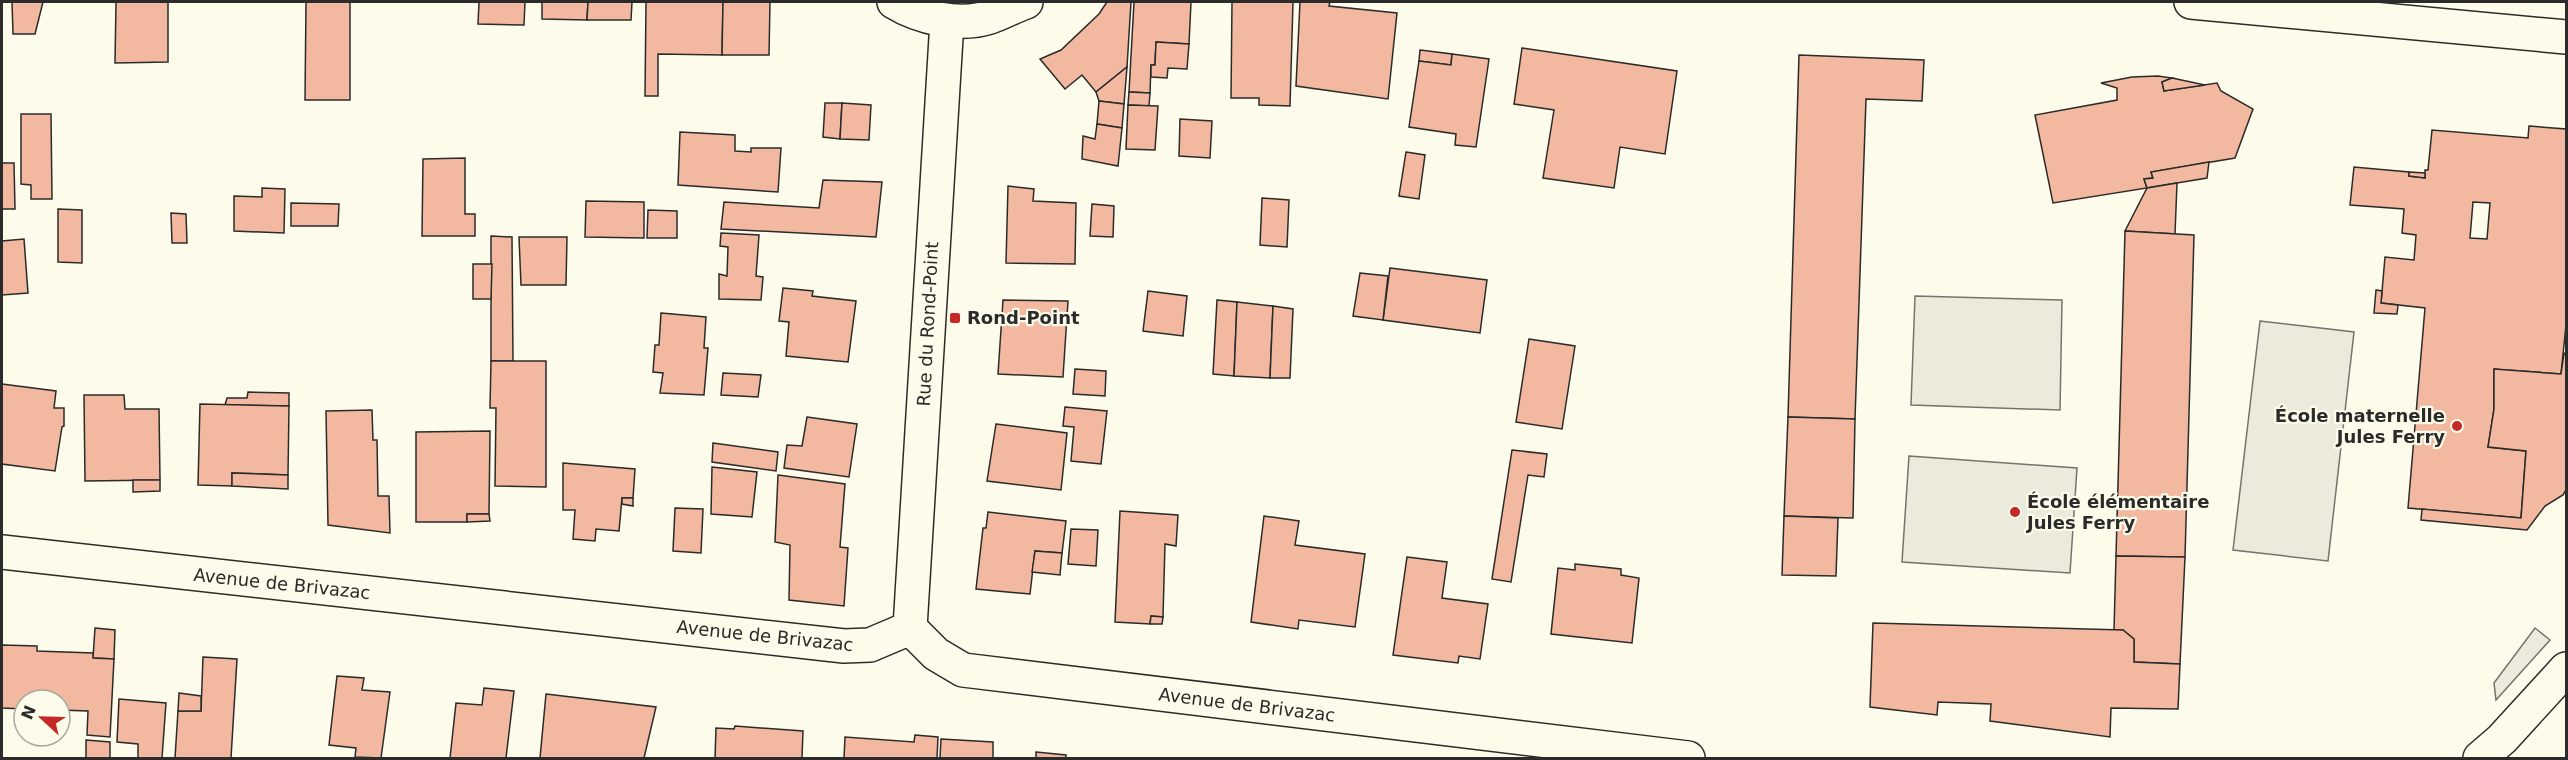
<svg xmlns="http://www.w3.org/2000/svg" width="2568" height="760" font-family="'DejaVu Sans',sans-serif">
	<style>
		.green { fill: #ecebdb; stroke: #74746e; stroke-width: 1.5 }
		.parking { fill: #eceadb; stroke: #74746e; stroke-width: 1.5 }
		.building { fill: #f2b8a0; stroke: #2b2b2b; stroke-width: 1.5; fill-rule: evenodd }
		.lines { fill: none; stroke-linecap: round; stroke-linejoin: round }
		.minor-casing { stroke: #2b2b2b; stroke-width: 36 }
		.tertiary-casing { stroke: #2b2b2b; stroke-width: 36 }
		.minor { stroke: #fdfbea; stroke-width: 33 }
		.tertiary { stroke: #fdfbea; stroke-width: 33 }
		.poi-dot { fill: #c62828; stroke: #fdfbea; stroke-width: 2 }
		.labels { text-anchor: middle; stroke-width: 4.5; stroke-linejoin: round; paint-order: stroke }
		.poi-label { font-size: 18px; font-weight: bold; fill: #2b2b2b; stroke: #fdfbea; text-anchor: start }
		.street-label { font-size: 18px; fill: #2b2b2b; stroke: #fdfbea }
	</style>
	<rect width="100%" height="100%" fill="#fdfbea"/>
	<g class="green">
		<polygon points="1915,296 2062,300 2060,410 1911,405"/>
		<polygon points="2260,321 2354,332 2328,561 2233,550"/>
		<polygon points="1909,456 2077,468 2070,573 1902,562"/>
	</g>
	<polygon class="parking" points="2535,628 2550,640 2496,700 2494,683"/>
	<g class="building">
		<polygon points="12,2 43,2 35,34 13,34"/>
		<polygon points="116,2 168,2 168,62 115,63"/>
		<polygon points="306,2 350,2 350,100 305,100"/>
		<polygon points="479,2 525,2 524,25 478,24"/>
		<polygon points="542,2 588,2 587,20 542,19"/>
		<polygon points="588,2 632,2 631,20 587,20"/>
		<polygon points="646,2 723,2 722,55 658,54 658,96 645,96"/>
		<polygon points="723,2 770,2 769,55 722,55"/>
		<polygon points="1107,2 1131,2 1127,67 1096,92 1082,75 1065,89 1040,59 1061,50 1099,14"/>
		<polygon points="1134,2 1191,2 1189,44 1156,42 1155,65 1151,65 1150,93 1129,92"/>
		<polygon points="1232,2 1293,2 1290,106 1259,105 1259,98 1231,98"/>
		<polygon points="1300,2 1330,2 1329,6 1397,13 1388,99 1296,86"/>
		<polygon points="1156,42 1189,44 1187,69 1168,68 1167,78 1151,77 1151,65 1155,65"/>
		<polygon points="1522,48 1677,71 1665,154 1620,147 1614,188 1543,178 1554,110 1514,104"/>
		<polygon points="1420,50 1452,54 1451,65 1419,61"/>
		<polygon points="1452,54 1489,59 1476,147 1455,145 1456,134 1409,127 1419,61 1451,65"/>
		<polygon points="1799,55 1924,60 1922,101 1866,99 1855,419 1788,417"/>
		<polygon points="1127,67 1124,104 1099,101 1096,92"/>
		<polygon points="2158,76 2172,78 2162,82 2164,91 2217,83 2221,91 2253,109 2235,158 2151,172 2153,178 2144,179 2147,188 2053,203 2035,115 2117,100 2117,88 2101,83 2132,77"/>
		<polygon points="2172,78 2205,85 2164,91 2162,82"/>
		<polygon points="1129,92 1150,93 1149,106 1128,105"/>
		<polygon points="1099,101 1124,104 1122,128 1097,124"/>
		<polygon points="825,103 842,103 840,139 823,137"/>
		<polygon points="842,103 871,105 869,140 840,139"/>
		<polygon points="1128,105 1158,106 1155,150 1126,149"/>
		<polygon points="21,114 51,114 52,199 31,199 31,185 21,184"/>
		<polygon points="1180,119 1212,121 1210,158 1179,156"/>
		<polygon points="1097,124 1122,128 1118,166 1082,159 1083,136 1095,139"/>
		<path d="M2529,126L2566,129V325L2561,374L2494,369V409L2488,447L2526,451L2521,518L2408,508L2425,308L2381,303L2385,257L2414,260L2416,235L2402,233L2404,209L2350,205L2354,167L2409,172V176L2425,178V170H2428L2432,130L2528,138ZM2473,202L2490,203L2487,239L2470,238Z"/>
		<polygon points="680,132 735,135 735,151 751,152 751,148 781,148 778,192 678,185"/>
		<polygon points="1406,152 1425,155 1419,199 1399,196"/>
		<polygon points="465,158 465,214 475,214 475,236 422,236 423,159"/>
		<polygon points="2209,162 2207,178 2147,188 2144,179 2153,178 2151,172"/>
		<polygon points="2,163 14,163 15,209 2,209"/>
		<polygon points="2409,172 2425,173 2425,178 2409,176"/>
		<polygon points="823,180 882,182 876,237 721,229 724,202 819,208"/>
		<polygon points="2177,183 2175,234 2125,231 2147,188"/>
		<polygon points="1008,186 1034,189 1033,201 1076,203 1075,264 1006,263"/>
		<polygon points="262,188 285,189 284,233 234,231 234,196 262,197"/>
		<polygon points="1262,198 1289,200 1287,247 1260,245"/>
		<polygon points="586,201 644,202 644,238 585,237"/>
		<polygon points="291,203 339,204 338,226 291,226"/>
		<polygon points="1092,204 1114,206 1113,237 1090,236"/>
		<polygon points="58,209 82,210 82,263 58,262"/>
		<polygon points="648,210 677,211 677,238 647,238"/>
		<polygon points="171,213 186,214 187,243 172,243"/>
		<polygon points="2125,231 2194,235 2185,557 2116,556"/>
		<polygon points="721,233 759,235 756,276 763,277 761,300 719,299 719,274 727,276 728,247 720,246"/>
		<polygon points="491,236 512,237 513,361 491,361"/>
		<polygon points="519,237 567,237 566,285 521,285"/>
		<polygon points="24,239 28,293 2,295 2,241"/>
		<polygon points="473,264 492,264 491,299 473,299"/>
		<polygon points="1390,268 1487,280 1480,333 1383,320"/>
		<polygon points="1360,273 1388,276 1383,320 1353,316"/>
		<polygon points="783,288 813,291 812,296 856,301 848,362 786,356 789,322 779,321"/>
		<polygon points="2376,290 2382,291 2381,303 2398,305 2397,314 2374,313"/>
		<polygon points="1148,291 1187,296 1183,336 1143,331"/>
		<polygon points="1003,300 1068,301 1063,377 998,374"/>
		<polygon points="1217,300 1237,302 1234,376 1213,374"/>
		<polygon points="1237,302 1273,306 1270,378 1234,376"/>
		<polygon points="1273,306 1293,309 1290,378 1270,378"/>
		<polygon points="661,313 706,317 704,348 708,348 704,395 660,393 663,373 653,372 655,345 659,345"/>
		<polygon points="1529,339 1575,346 1562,429 1516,422"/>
		<polygon points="2564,353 2566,355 2566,490 2563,495 2545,506 2527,530 2421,520 2422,509 2521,518 2526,451 2488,447 2494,409 2494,369 2561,374"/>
		<polygon points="491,361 546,361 546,487 495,486 496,408 490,408"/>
		<polygon points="1075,369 1106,371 1105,396 1073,394"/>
		<polygon points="723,373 761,375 758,397 721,395"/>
		<polygon points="2,384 56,391 54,408 64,408 64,426 62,427 55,471 2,464"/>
		<polygon points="248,392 289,393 289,406 225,405 227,398 247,398"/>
		<polygon points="84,395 124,395 125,409 159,409 160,480 85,481"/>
		<polygon points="200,404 289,406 288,475 232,473 232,486 198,485"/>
		<polygon points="1065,407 1107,411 1101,464 1071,461 1074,427 1063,426"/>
		<polygon points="372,410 373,440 377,440 378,496 389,496 390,533 328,525 326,411"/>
		<polygon points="807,417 857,424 849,477 784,468 787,445 802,446"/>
		<polygon points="1788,417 1855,419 1853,518 1784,516"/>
		<polygon points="996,424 1067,433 1061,490 987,481"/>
		<polygon points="490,431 489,514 467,514 467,522 416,522 416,432"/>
		<polygon points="713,443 778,452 776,471 712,462"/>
		<polygon points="1512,450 1547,454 1544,477 1528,475 1511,582 1492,579"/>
		<polygon points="563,463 635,469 633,498 622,498 619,531 596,529 595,541 573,539 575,510 563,510"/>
		<polygon points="712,467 757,472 752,517 711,514"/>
		<polygon points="232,473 288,475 288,489 232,486"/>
		<polygon points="778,475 845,484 840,547 848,548 844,606 789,600 790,545 775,542"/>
		<polygon points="133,480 160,480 160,491 133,492"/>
		<polygon points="622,498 633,498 633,506 622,504"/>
		<polygon points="675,508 703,509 701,553 673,551"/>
		<polygon points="1120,511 1178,515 1176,546 1165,544 1163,617 1151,616 1150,624 1115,622"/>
		<polygon points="988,512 1066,521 1062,553 1035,551 1030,594 976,589 983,528 986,528"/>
		<polygon points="467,514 489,514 490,521 467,522"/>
		<polygon points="1264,516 1299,521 1295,545 1365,554 1355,627 1299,620 1298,629 1251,622"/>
		<polygon points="1784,516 1838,518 1836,576 1782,575"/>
		<polygon points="1071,529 1098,530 1096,566 1068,564"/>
		<polygon points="1035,551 1062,553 1060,575 1032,572"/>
		<polygon points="2116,556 2185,557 2180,664 2134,662 2134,639 2123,630 2114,630"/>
		<polygon points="1407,557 1447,562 1442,598 1488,604 1480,659 1459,656 1458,663 1393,655"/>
		<polygon points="1575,564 1621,569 1621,575 1639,578 1632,643 1551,634 1558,568 1575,570"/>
		<polygon points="1151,616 1163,617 1162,624 1150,624"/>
		<polygon points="1873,623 2123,630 2134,639 2134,662 2180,664 2178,709 2111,708 2110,737 1990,721 1991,704 1938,702 1937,715 1870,707"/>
		<polygon points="95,628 115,630 114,659 93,658"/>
		<polygon points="2,645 37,646 37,651 93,653 93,658 114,659 110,737 87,735 88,711 60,710 60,700 24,700 24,709 2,708"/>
		<polygon points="203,657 237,659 231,758 175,758 178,711 201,711"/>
		<polygon points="337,676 364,678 362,690 390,692 381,758 355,757 356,748 329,745"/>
		<polygon points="484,688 514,691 506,758 450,758 456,703 482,705"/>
		<polygon points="179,693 201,696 201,711 178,711"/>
		<polygon points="546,694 656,707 644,758 540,758"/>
		<polygon points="119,699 166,703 162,758 138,758 138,744 117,742"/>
		<polygon points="735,726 803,731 802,758 715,758 716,728 734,729"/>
		<polygon points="915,735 938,737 937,758 844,758 845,737 914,742"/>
		<polygon points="941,739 993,742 993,758 940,758"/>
		<polygon points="86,740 110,742 110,758 86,758"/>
		<polygon points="1036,752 1066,755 1066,758 1036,758"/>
	</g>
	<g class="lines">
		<defs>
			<g id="minor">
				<path d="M894,2C920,18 960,27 990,17C1002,13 1014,6 1026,2"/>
				<polyline points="2191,2 2566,37"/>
				<polyline points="2,552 844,646 870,645 910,628"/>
				<polyline points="910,628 936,654 963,670 1688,758"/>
				<polyline points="910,628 947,21"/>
			</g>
			<polyline id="tertiary" points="2480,758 2502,739 2566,669"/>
		</defs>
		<use href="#minor" class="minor-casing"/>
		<use href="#tertiary" class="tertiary-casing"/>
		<use href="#minor" class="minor"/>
		<use href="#tertiary" class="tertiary"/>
	</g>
	<g class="poi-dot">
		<rect x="949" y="312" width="12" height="12" rx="3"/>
		<circle cx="2457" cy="426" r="6"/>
		<circle cx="2015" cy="512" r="6"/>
	</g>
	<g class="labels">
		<g class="poi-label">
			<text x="967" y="324">Rond-Point</text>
			<text x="2445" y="422" text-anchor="end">École maternelle<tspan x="2445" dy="21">Jules Ferry</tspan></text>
			<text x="2027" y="508">École élémentaire<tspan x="2027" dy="21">Jules Ferry</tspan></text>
		</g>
		<g class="street-label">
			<text transform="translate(928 324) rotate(-87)" y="6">Rue du Rond-Point</text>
			<text transform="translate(282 584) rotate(6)" y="6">Avenue de Brivazac</text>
			<text transform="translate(765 636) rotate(6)" y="6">Avenue de Brivazac</text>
			<text transform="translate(1247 705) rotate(7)" y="6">Avenue de Brivazac</text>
		</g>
	</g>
	<rect width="2568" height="760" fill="none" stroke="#2b2b2b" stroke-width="6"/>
	<g transform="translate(42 718) rotate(292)"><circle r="28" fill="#fdfbea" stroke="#a9a89e" stroke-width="1.5"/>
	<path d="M0-4.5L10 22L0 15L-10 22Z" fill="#c62828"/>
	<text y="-9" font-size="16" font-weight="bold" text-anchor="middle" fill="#2b2b2b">N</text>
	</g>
</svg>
